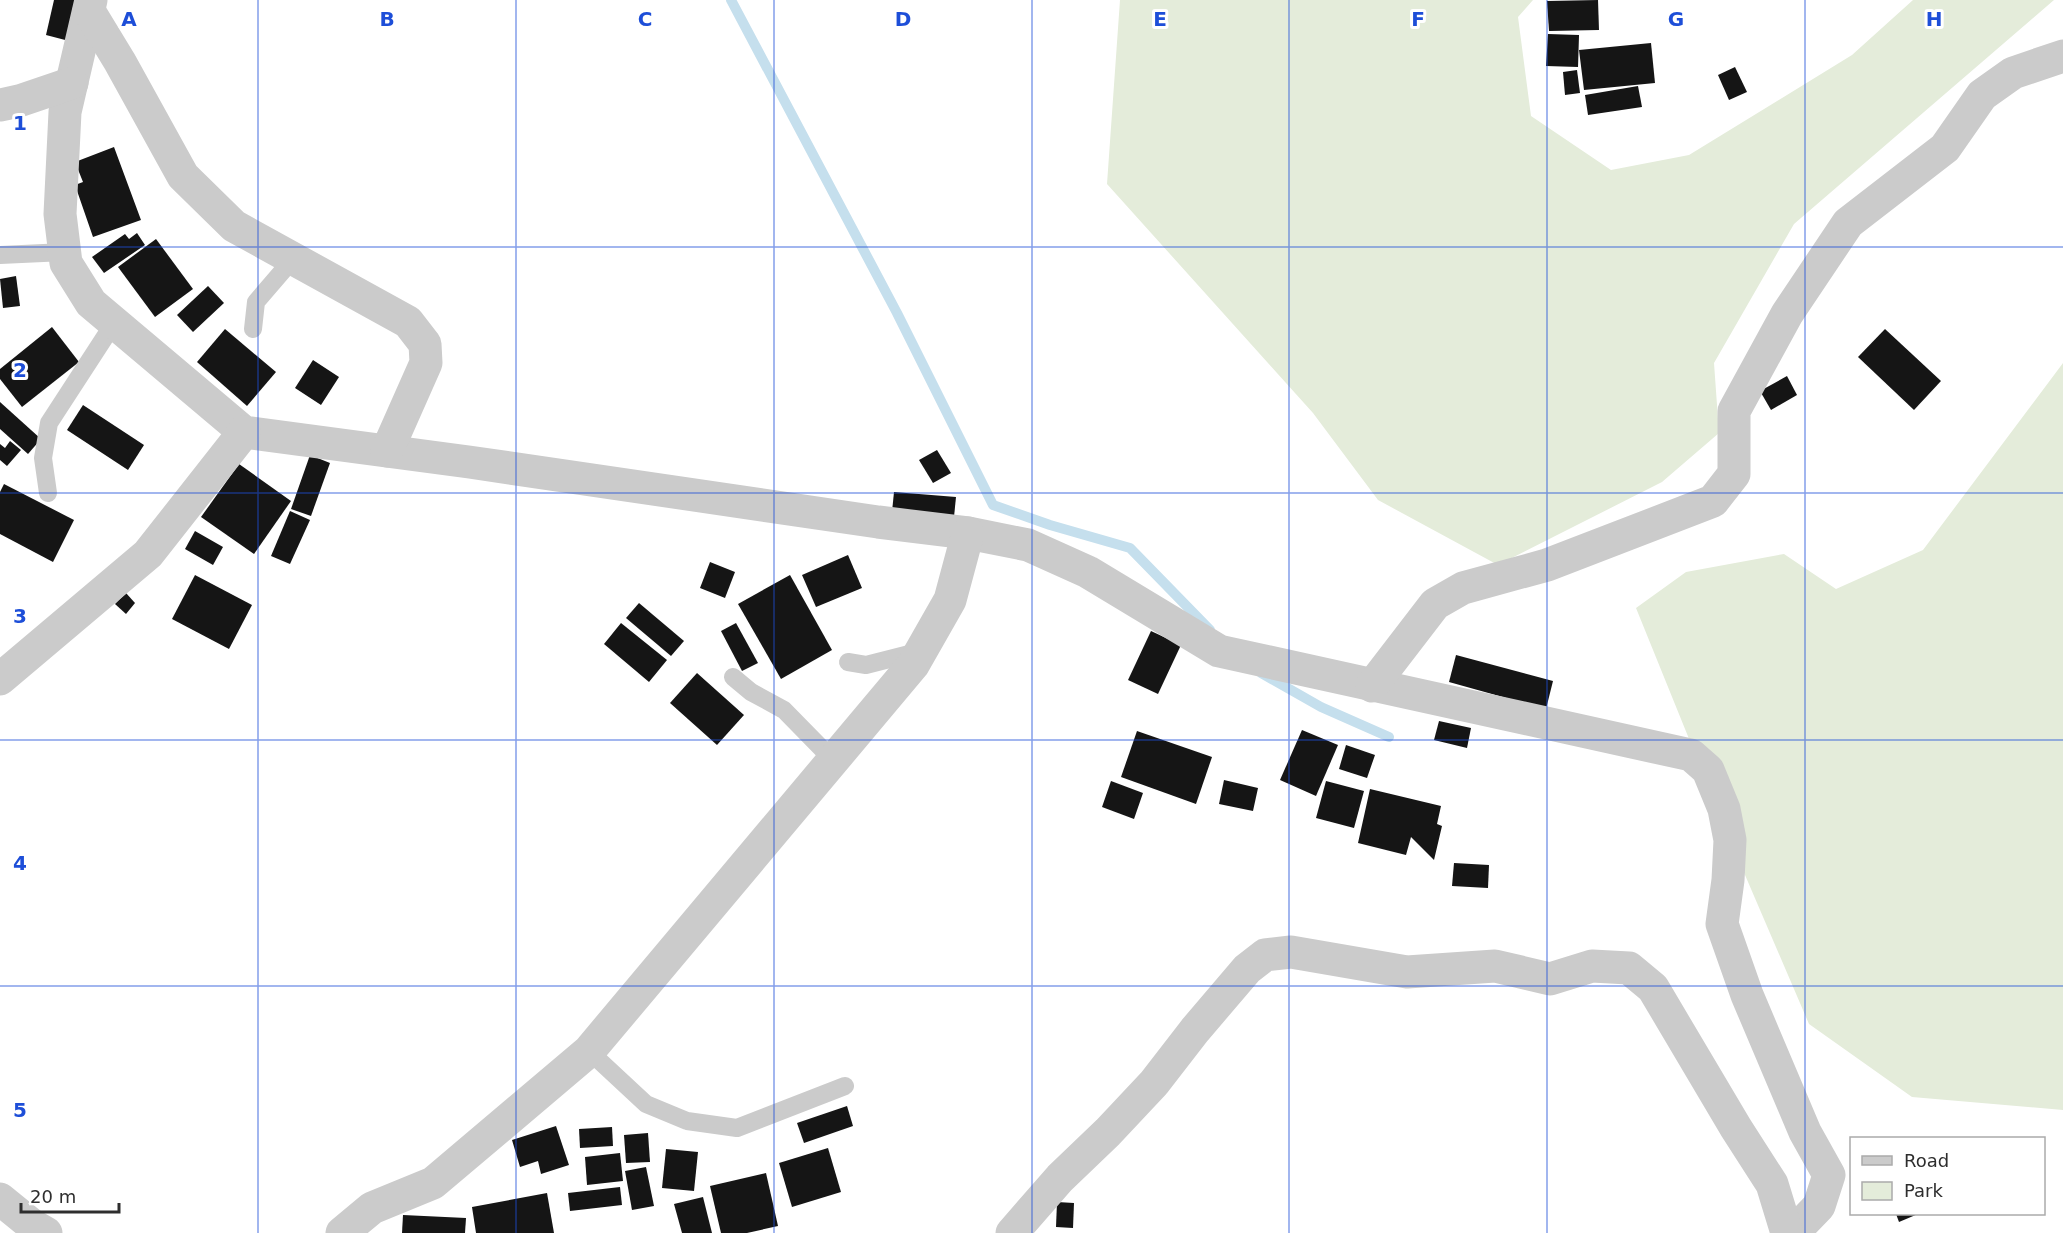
<svg xmlns="http://www.w3.org/2000/svg" width="2063" height="1233" font-family="'DejaVu Sans',sans-serif">
	<style>
		.green { fill: #e4ecda }
		.lines { fill: none; stroke-linecap: round; stroke-linejoin: round }
		.stream { stroke: #c5dfed; stroke-width: 10 }
		.building { fill: #151515 }
		.service { stroke: #cbcbcb; stroke-width: 18 }
		.minor { stroke: #cbcbcb; stroke-width: 33 }
		.grid { fill: none; stroke: #1d4ed8; stroke-width: 1.5; stroke-opacity: 0.55 }
		.grid-label { font-size: 20px; text-anchor: middle; font-weight: bold; fill: #1d4ed8; stroke: #fff; stroke-width: 6; stroke-linejoin: round; paint-order: stroke }
	</style>
	<rect width="100%" height="100%" fill="#fff"/>
	<g class="green">
		<polygon points="1120,0 1533,0 1518,17 1531,116 1611,170 1689,155 1852,55 1913,0 2054,0 1794,224 1714,363 1719,433 1662,482 1498,565 1378,500 1313,413 1107,184"/>
		<polygon points="2063,363 2063,1110 1912,1097 1809,1024 1730,840 1636,608 1686,572 1784,554 1836,589 1923,550"/>
	</g>
	<g class="lines">
		<g class="stream">
			<polyline points="731,0 897,313 993,505 1050,525 1130,548 1210,630"/>
			<polyline points="1261,673 1321,707 1389,737"/>
		</g>
	</g>
	<g class="building">
		<polygon points="54,0 78,0 69,41 46,35"/>
		<polygon points="1598,0 1599,30 1549,31 1547,1"/>
		<polygon points="1548,34 1579,35 1578,67 1546,66"/>
		<polygon points="1651,43 1655,83 1584,90 1579,50"/>
		<polygon points="1735,67 1747,92 1729,100 1718,75"/>
		<polygon points="1577,70 1580,93 1565,95 1563,72"/>
		<polygon points="1638,86 1642,107 1588,115 1585,95"/>
		<polygon points="114,147 141,220 93,237 75,185 83,182 75,162"/>
		<polygon points="137,233 145,245 104,273 92,257 125,234 129,239"/>
		<polygon points="156,239 193,289 155,317 118,267"/>
		<polygon points="16,276 20,306 3,308 0,279"/>
		<polygon points="208,286 224,303 193,332 177,315"/>
		<polygon points="52,327 79,362 22,407 0,379 0,369"/>
		<polygon points="225,329 276,372 247,406 197,362"/>
		<polygon points="1885,329 1941,381 1914,410 1858,357"/>
		<polygon points="313,360 339,377 321,405 295,388"/>
		<polygon points="1787,376 1797,395 1771,410 1760,391"/>
		<polygon points="0,402 41,439 28,454 0,429"/>
		<polygon points="83,405 144,445 128,470 67,430"/>
		<polygon points="10,441 21,450 7,466 0,460 0,444 5,448"/>
		<polygon points="937,450 951,473 933,483 919,460"/>
		<polygon points="310,455 330,463 311,516 291,509"/>
		<polygon points="239,464 291,501 254,554 201,517"/>
		<polygon points="4,484 74,520 53,562 0,534 0,492"/>
		<polygon points="894,492 956,497 954,517 892,512"/>
		<polygon points="290,511 310,520 290,564 271,556"/>
		<polygon points="195,531 223,547 213,565 185,549"/>
		<polygon points="848,555 862,588 816,607 802,575"/>
		<polygon points="710,562 735,572 725,598 700,588"/>
		<polygon points="195,575 252,605 229,649 172,619"/>
		<polygon points="790,575 832,650 781,679 738,604"/>
		<polygon points="126,593 135,603 126,614 115,604"/>
		<polygon points="639,603 684,641 671,656 626,618"/>
		<polygon points="621,623 667,660 649,682 604,644"/>
		<polygon points="736,623 758,663 742,671 721,631"/>
		<polygon points="1151,631 1181,645 1158,694 1128,680"/>
		<polygon points="1456,655 1553,681 1546,709 1449,682"/>
		<polygon points="697,673 744,715 717,745 670,703"/>
		<polygon points="1439,721 1471,728 1467,748 1434,740"/>
		<polygon points="1302,730 1338,745 1316,796 1280,780"/>
		<polygon points="1137,731 1212,757 1196,804 1121,777"/>
		<polygon points="1346,745 1375,755 1367,778 1339,769"/>
		<polygon points="1224,780 1258,788 1253,811 1219,804"/>
		<polygon points="1111,781 1143,793 1134,819 1102,807"/>
		<polygon points="1326,781 1364,791 1354,828 1316,818"/>
		<polygon points="1370,789 1441,806 1437,824 1442,826 1434,860 1411,837 1406,855 1358,843"/>
		<polygon points="1454,863 1489,865 1488,888 1452,886"/>
		<polygon points="847,1106 853,1126 804,1143 797,1123"/>
		<polygon points="556,1126 569,1165 541,1174 538,1161 520,1167 512,1140"/>
		<polygon points="612,1127 613,1146 580,1148 579,1129"/>
		<polygon points="648,1133 650,1162 626,1163 624,1135"/>
		<polygon points="828,1148 841,1192 792,1207 779,1163"/>
		<polygon points="666,1149 698,1152 694,1191 662,1188"/>
		<polygon points="620,1153 623,1181 587,1185 585,1157"/>
		<polygon points="646,1167 654,1206 632,1210 625,1171"/>
		<polygon points="766,1173 778,1226 747,1233 721,1233 710,1186"/>
		<polygon points="620,1187 622,1205 570,1211 568,1193"/>
		<polygon points="547,1193 554,1233 476,1233 472,1207"/>
		<polygon points="703,1197 712,1233 682,1233 674,1204"/>
		<polygon points="1057,1202 1074,1203 1073,1228 1056,1227"/>
		<polygon points="1896,1214 1918,1214 1899,1222"/>
		<polygon points="403,1215 466,1218 465,1233 402,1233"/>
	</g>
	<g class="lines">
		<g class="service">
			<polyline points="0,255 65,252"/>
			<polyline points="253,329 256,302 293,259"/>
			<polyline points="48,493 43,458 49,423 114,323"/>
			<polyline points="848,662 866,665 921,651"/>
			<polyline points="733,677 751,692 784,710 833,760"/>
			<polyline points="589,1051 646,1104 687,1121 737,1128 845,1086"/>
		</g>
		<g class="minor">
			<polyline points="91,0 65,112 60,214 66,263 91,303 244,432 469,462 878,522 968,533 1028,545 1088,572 1219,651 1691,755 1708,770 1724,809 1730,840 1728,880 1722,924 1747,995 1805,1132 1829,1175 1819,1206 1793,1233"/>
			<polyline points="89,11 120,62 183,176 234,226 408,322 425,344 426,363 387,451"/>
			<polyline points="0,105 19,101 72,83"/>
			<polyline points="0,679 148,554 244,432"/>
			<polyline points="1372,686 1435,604 1463,588 1547,565 1713,501 1734,474 1734,411 1787,314 1848,223 1945,148 1982,95 2013,73 2063,56"/>
			<polyline points="0,1199 32,1225 46,1233"/>
			<polyline points="342,1233 372,1208 433,1183 589,1051 913,665 950,600 968,533"/>
			<polyline points="1012,1233 1060,1178 1108,1132 1154,1083 1195,1030 1247,969 1265,955 1291,952 1407,972 1495,966 1550,979 1592,966 1629,968 1653,988 1736,1128 1772,1184 1787,1233"/>
		</g>
	</g>
	<path class="grid" d="M258,0V1233M516,0V1233M774,0V1233M1032,0V1233M1289,0V1233M1547,0V1233M1805,0V1233M0,247H2063M0,493H2063M0,740H2063M0,986H2063"/>
	<g class="grid-label">
		<text x="129" y="26">A</text>
		<text x="387" y="26">B</text>
		<text x="645" y="26">C</text>
		<text x="903" y="26">D</text>
		<text x="1160" y="26">E</text>
		<text x="1418" y="26">F</text>
		<text x="1676" y="26">G</text>
		<text x="1934" y="26">H</text>
		<text x="20" y="130">1</text>
		<text x="20" y="377">2</text>
		<text x="20" y="623">3</text>
		<text x="20" y="870">4</text>
		<text x="20" y="1117">5</text>
	</g>
	<rect x="1850" y="1137" width="195" height="78" fill="#ffffff" stroke="#ababab" stroke-width="1.5"/>
	<rect x="1862" y="1156" width="30" height="9" fill="#cbcbcb" stroke="#ababab" stroke-width="1.5"/>
	<text x="1904" y="1167" font-size="18" fill="#2e2e2e">Road</text>
	<rect x="1862" y="1182" width="30" height="18" fill="#e4ecda" stroke="#ababab" stroke-width="1.5"/>
	<text x="1904" y="1197" font-size="18" fill="#2e2e2e">Park</text>
	<path d="M21 1203v9h98v-9" fill="none" stroke="#2e2e2e" stroke-width="3"/>
	<text x="30" y="1203" font-size="18" fill="#2e2e2e" stroke="#ffffff" stroke-width="4.5" paint-order="stroke">20 m</text>
</svg>
